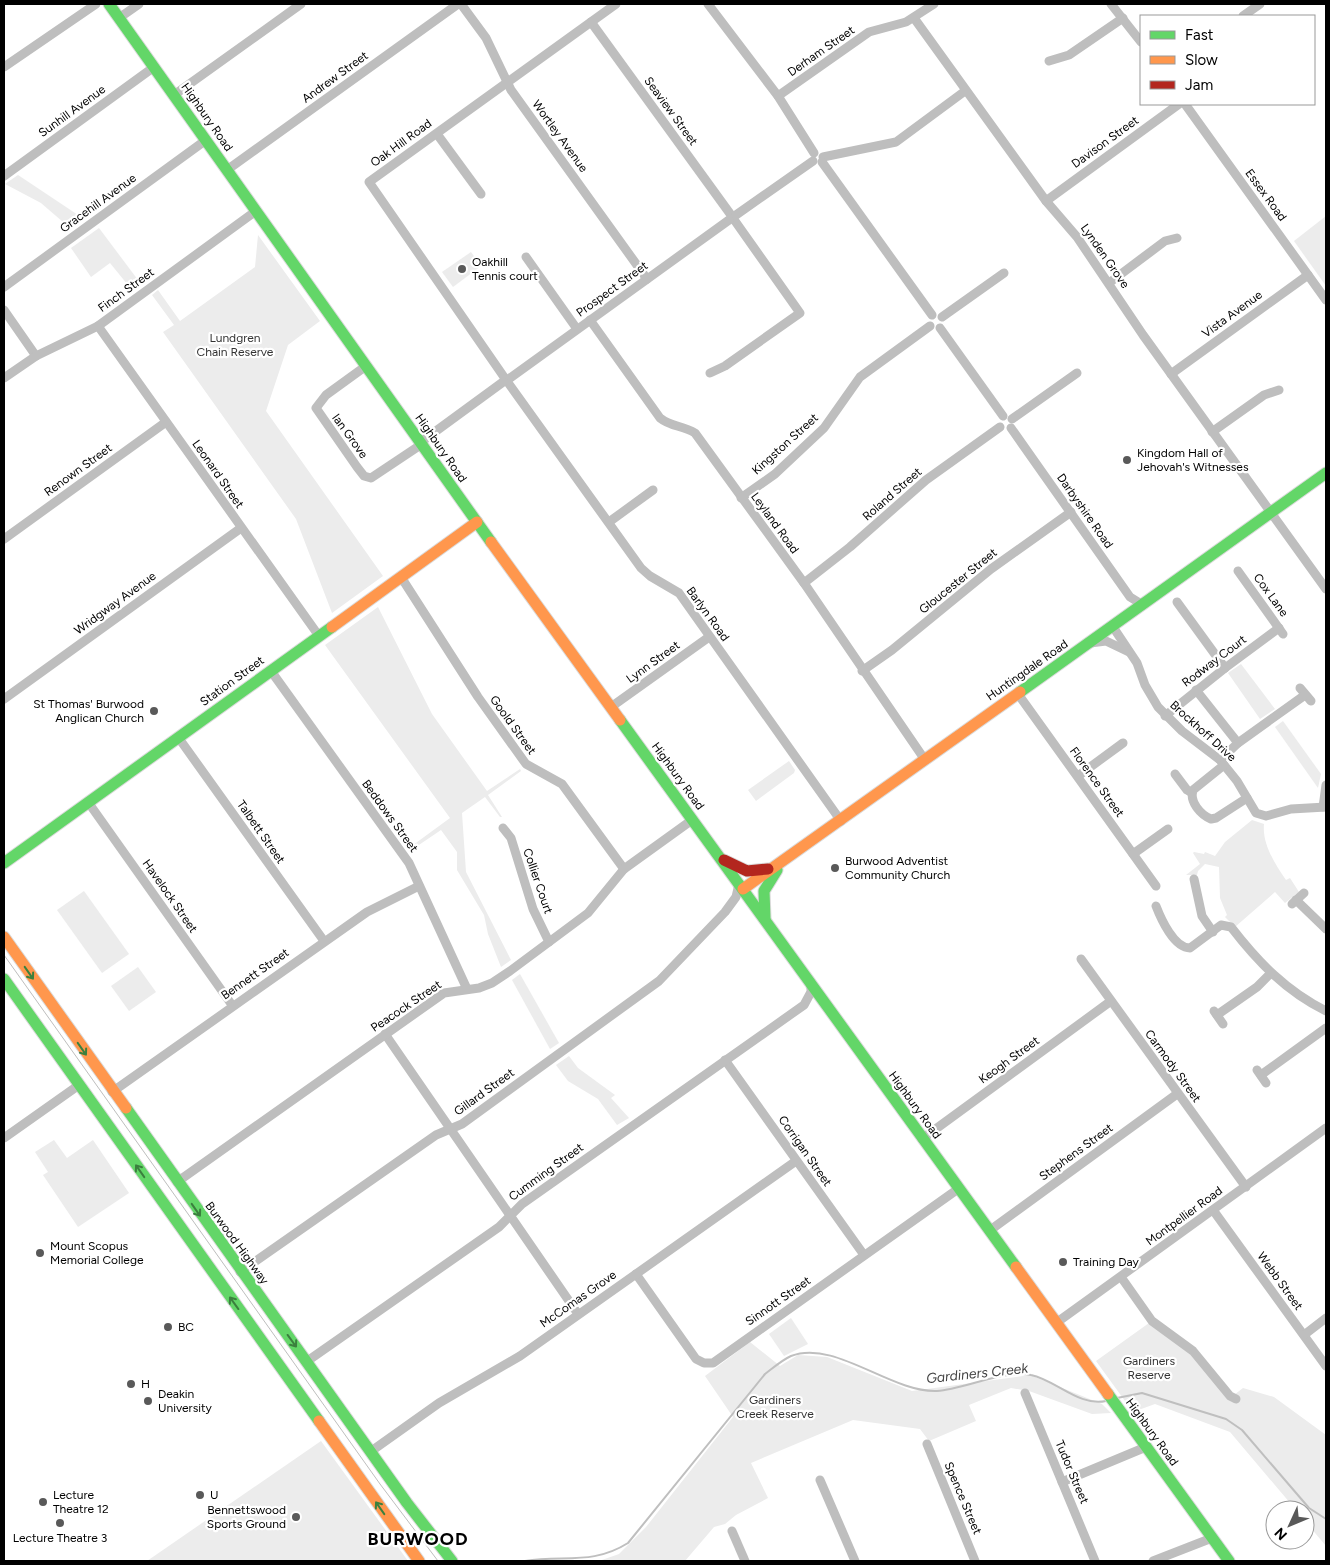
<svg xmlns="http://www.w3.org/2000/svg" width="1330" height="1565" font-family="Figtree,sans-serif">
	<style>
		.green { fill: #ececec }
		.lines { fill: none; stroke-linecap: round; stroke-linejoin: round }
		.stream { stroke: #bfbfbf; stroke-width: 2 }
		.fast-casing { stroke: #dbdbdb; stroke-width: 13 }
		.slow-casing { stroke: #dbdbdb; stroke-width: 13 }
		.jam-casing { stroke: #dbdbdb; stroke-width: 13 }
		.street { stroke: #bebebe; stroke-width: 9 }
		.fast { stroke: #63d668; stroke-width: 11 }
		.slow { stroke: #ff974d; stroke-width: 11 }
		.jam { stroke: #b3261e; stroke-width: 11 }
		.tram { stroke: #bebebe; stroke-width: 1 }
		.oneway { stroke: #3b803e }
		.poi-dot { fill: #595959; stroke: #fff; stroke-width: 2 }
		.labels { text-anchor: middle; stroke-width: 4.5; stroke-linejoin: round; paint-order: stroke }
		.street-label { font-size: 12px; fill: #000; stroke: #fff }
		.poi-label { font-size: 12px; fill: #000; stroke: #fff; text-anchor: start }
		.park-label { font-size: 12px; fill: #333; stroke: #fff }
		.water-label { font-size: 14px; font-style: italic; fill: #444; stroke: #fff }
		.district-label { font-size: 18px; font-weight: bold; letter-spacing: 1px; fill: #000; stroke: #fff }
	</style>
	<rect width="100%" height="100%" fill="#fff"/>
	<g class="green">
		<polygon points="18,175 84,219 70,228 41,203 5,184"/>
		<polygon points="1326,216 1326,286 1294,241"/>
		<polygon points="99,228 141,284 132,290 110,263 91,277 71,248"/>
		<polygon points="258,235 320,321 288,345 266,411 383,576 332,613 296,519 163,332 174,325 152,295 158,290 180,321 255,267"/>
		<polygon points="471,252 481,266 453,287 442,272"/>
		<polygon points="378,607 432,714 487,791 520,769 521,771 488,795 502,817 500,817 485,797 462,813 466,872 511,960 501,967 488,934 484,915 457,870 457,852 441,830 410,851 409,848 450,818 325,645"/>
		<polygon points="1241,664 1275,709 1260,719 1228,673"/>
		<polygon points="1283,721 1321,774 1318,788 1275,727"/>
		<polygon points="789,761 795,770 794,773 756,801 748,790"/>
		<path d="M1252,820L1264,824C1262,844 1275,864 1286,880L1290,878L1299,892L1285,903L1275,892L1235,927L1225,917L1227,915L1220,898L1219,867L1205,864L1198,871L1197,875H1186L1200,864L1193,853L1194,852L1204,854L1205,852L1215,856L1225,842Z"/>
		<polygon points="84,891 129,954 102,973 57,910"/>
		<polygon points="138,967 156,992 129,1011 111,986"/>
		<polygon points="520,974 559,1043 550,1049 512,980"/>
		<polygon points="569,1056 578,1068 615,1095 611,1098 629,1118 617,1125 598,1099 568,1081 556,1065"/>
		<polygon points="54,1140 67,1158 93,1140 129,1193 78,1227 43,1175 48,1172 35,1152"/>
		<polygon points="791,1318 808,1344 784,1356 769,1334"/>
		<polygon points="1149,1323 1187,1349 1230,1398 1243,1388 1274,1397 1326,1435 1326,1546 1305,1521 1305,1510 1296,1510 1230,1432 1155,1404 1133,1412 1096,1361"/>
		<polygon points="750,1342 780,1366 798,1355 827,1357 912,1391 1030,1375 1102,1404 1111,1413 1092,1414 1029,1391 1011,1388 969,1405 976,1421 929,1441 920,1429 853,1420 751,1463 768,1498 736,1515 725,1524 714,1527 685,1561 599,1561 619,1554 646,1527 733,1417 705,1376"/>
		<polygon points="321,1441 408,1561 147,1561"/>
	</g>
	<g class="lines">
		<g class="stream">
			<polyline points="1117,1398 1142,1393 1226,1419 1242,1430 1309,1508 1326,1519"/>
			<path d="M525,1561C565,1555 593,1565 628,1543L765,1374C773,1368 782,1360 791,1356C835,1339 891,1393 937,1391C964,1389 1006,1369 1031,1375C1056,1380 1079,1407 1106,1401"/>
		</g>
		<defs>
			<g id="fast">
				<polyline points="109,4 491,542"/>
				<polyline points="1020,692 1326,473"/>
				<polyline points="620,720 1016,1267"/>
				<polyline points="4,863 332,627"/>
				<polyline points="765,918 764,891 777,870"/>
				<polyline points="4,979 319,1421"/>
				<polyline points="126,1108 407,1503 452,1561"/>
				<polyline points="1108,1394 1229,1561"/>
			</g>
			<g id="slow">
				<polyline points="491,542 620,720"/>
				<polyline points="332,627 477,522"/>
				<polyline points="743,889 1020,692"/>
				<polyline points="4,937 126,1108"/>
				<polyline points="1016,1267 1108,1394"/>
				<polyline points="319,1421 419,1561"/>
			</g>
			<polyline id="jam" points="724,860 747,871 768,869"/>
		</defs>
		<use href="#fast" class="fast-casing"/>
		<use href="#slow" class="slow-casing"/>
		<use href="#jam" class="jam-casing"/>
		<g class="street">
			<polyline points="461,4 486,38 511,90 647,279"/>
			<polyline points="708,4 778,96 814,153"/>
			<polyline points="1111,4 1141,42"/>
			<polyline points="1243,16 1260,4"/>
			<polyline points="119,18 139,4"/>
			<polyline points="914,18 1046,201 1077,237 1143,335 1326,589"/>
			<polyline points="591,22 731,215"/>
			<polyline points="1049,61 1069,55 1123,18"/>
			<polyline points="4,67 96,4"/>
			<polyline points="174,95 301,4"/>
			<polyline points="778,96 869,32 906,22 934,4"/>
			<polyline points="1185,104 1326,300"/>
			<polyline points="437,134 481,194"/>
			<polyline points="823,157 896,142 965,91"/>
			<polyline points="822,162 932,315"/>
			<polyline points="227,170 458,4"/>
			<polyline points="4,176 154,67"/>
			<polyline points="1046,201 1179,104"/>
			<polyline points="736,215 813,161"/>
			<polyline points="526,257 577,329"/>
			<polyline points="1109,283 1165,241 1177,238"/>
			<polyline points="4,287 206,140"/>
			<polyline points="4,310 36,356"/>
			<polyline points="942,317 1004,273"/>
			<path d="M590,320L660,418C671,427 682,425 695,433L804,583L925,760"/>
			<polyline points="98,326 319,636"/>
			<polyline points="940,328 1003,416"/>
			<polyline points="366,366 326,395 316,408 357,467 364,476 371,478 422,444"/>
			<polyline points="710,373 725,366 800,313 735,221"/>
			<polyline points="1171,374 1308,275"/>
			<polyline points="504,377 369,182 616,4"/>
			<polyline points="4,378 36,356 98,326 256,211"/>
			<polyline points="510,378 729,220"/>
			<polyline points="509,384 641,568 650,576 679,593 841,821"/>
			<polyline points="1012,419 1077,373"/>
			<polyline points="1011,428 1130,597 1143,605"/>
			<polyline points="1212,432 1264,395 1279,390"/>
			<polyline points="421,442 503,382"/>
			<polyline points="741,498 775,474 824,428 860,377 930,326"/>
			<polyline points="609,522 653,490"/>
			<polyline points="4,539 166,422"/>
			<polyline points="1238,571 1283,634"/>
			<polyline points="401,577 478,697 526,764 562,784 624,869"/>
			<polyline points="804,583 850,547 926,480 1000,427"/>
			<polyline points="1177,602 1225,668"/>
			<polyline points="1113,627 1137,663 1145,685 1158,707 1182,731 1220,760 1237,781 1256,813 1266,816 1291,809 1326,807"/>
			<polyline points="1090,643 1106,641 1129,652"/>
			<polyline points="271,671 409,863 467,989"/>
			<polyline points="862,671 892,650 991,569 1071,512"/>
			<polyline points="1300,688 1311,701"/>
			<polyline points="1196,690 1238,743"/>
			<polyline points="1018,694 1156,886"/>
			<polyline points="4,699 241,528"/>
			<polyline points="611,707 709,637"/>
			<polyline points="1165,716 1225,668 1279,628"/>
			<polyline points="178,737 324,941"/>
			<polyline points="1220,760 1238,743 1305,695"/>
			<path d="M1224,765L1193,790C1189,802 1201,815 1211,819L1216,818L1247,798"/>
			<polyline points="1175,774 1187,790 1192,793"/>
			<polyline points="1078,776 1123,743"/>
			<polyline points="88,802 232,1005"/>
			<polyline points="1323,807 1326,785"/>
			<polyline points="503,828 511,838 533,909 549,942"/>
			<polyline points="1133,854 1168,829"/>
			<polyline points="1194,879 1202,916 1213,932"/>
			<polyline points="1296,900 1326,929"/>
			<polyline points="1292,904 1304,893"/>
			<path d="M1156,906C1161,919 1174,948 1190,948L1221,925L1231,927C1258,962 1286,991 1326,1011"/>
			<polyline points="1081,959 1246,1187"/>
			<polyline points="1214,1011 1223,1024"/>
			<polyline points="1217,1015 1257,987 1270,974"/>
			<polyline points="385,1034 578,1314"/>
			<polyline points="725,1060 864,1255"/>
			<polyline points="1257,1070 1266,1083"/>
			<polyline points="1261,1075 1326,1028"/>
			<polyline points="112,1092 367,912 419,886"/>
			<polyline points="4,1138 79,1085"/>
			<polyline points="922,1139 1111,1001"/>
			<polyline points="177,1182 444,993 479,988 492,983 510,971 588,913 624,869 692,820"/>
			<polyline points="1213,1210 1326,1366"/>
			<polyline points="989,1231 1177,1094"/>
			<polyline points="240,1272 436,1135 462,1124 659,981 725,912 736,897 739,884"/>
			<polyline points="636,1274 696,1359 704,1363 713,1363 958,1189"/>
			<polyline points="1121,1277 1152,1321 1193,1351 1230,1396 1236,1399"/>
			<polyline points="1056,1323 1326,1128"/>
			<polyline points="1304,1335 1326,1318"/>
			<polyline points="306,1362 499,1227 522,1204 804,1005 811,992 811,984"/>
			<polyline points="1025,1393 1095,1561"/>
			<polyline points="927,1444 975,1561"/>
			<polyline points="370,1452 439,1403 520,1356 796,1161"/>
			<polyline points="820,1480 855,1561"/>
			<polyline points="1062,1482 1146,1447"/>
			<polyline points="732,1531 745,1561"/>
			<polyline points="1153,1561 1212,1538"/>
		</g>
		<use href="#fast" class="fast"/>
		<use href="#slow" class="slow"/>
		<use href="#jam" class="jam"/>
		<polyline class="tram" points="4,955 380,1484 438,1561"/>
	</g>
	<defs><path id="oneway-shaft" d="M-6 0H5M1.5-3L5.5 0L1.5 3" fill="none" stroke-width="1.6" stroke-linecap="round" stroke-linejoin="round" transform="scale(1.25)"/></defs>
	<g class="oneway">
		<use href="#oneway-shaft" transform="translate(29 973) rotate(55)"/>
		<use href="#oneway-shaft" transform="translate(82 1049) rotate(55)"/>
		<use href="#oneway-shaft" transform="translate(140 1171) rotate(-125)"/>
		<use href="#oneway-shaft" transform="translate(196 1210) rotate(55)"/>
		<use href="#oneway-shaft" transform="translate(234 1303) rotate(-126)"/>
		<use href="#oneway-shaft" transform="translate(292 1341) rotate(54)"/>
		<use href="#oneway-shaft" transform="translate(380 1508) rotate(-125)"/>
	</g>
	<g class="poi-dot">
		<circle cx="462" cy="269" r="5"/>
		<circle cx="1127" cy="460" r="5"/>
		<circle cx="154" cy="711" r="5"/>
		<circle cx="835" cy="868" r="5"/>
		<circle cx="40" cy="1253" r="5"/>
		<circle cx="1063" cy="1262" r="5"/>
		<circle cx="168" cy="1327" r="5"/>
		<circle cx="131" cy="1384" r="5"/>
		<circle cx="148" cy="1401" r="5"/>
		<circle cx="200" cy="1495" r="5"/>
		<circle cx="43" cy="1502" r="5"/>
		<circle cx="296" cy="1517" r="5"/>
		<circle cx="60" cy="1523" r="5"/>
	</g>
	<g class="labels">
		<g class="street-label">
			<text transform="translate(821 51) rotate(-35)" y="4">Derham Street</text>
			<text transform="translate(335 77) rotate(-36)" y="4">Andrew Street</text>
			<text transform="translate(72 111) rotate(-36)" y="4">Sunhill Avenue</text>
			<text transform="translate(671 111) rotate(54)" y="4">Seaview Street</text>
			<text transform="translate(207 117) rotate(55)" y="4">Highbury Road</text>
			<text transform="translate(560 136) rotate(54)" y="4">Wortley Avenue</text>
			<text transform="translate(1105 142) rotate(-36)" y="4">Davison Street</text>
			<text transform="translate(401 143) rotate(-36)" y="4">Oak Hill Road</text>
			<text transform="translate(1266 195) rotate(54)" y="4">Essex Road</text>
			<text transform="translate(98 203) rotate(-36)" y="4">Gracehill Avenue</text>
			<text transform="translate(1105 256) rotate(55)" y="4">Lynden Grove</text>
			<text transform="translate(612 289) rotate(-36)" y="4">Prospect Street</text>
			<text transform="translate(126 290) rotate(-36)" y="4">Finch Street</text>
			<text transform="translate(1232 314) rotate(-36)" y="4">Vista Avenue</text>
			<text transform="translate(350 436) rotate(54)" y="4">Ian Grove</text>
			<text transform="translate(785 444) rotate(-42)" y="4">Kingston Street</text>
			<text transform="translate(441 448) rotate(55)" y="4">Highbury Road</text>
			<text transform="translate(78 470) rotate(-36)" y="4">Renown Street</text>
			<text transform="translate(218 474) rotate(55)" y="4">Leonard Street</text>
			<text transform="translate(892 494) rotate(-41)" y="4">Roland Street</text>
			<text transform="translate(1085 511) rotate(55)" y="4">Darbyshire Road</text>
			<text transform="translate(775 523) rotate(54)" y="4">Leyland Road</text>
			<text transform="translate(958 581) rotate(-39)" y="4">Gloucester Street</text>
			<text transform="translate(1271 595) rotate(54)" y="4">Cox Lane</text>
			<text transform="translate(115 603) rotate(-36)" y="4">Wridgway Avenue</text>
			<text transform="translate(708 614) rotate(54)" y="4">Barlyn Road</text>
			<text transform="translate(1214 661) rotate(-37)" y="4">Rodway Court</text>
			<text transform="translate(653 662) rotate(-36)" y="4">Lynn Street</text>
			<text transform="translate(1027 670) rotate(-35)" y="4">Huntingdale Road</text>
			<text transform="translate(232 681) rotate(-36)" y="4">Station Street</text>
			<text transform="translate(513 725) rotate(54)" y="4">Goold Street</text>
			<text transform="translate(1203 731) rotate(42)" y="4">Brockhoff Drive</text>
			<text transform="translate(678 776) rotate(54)" y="4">Highbury Road</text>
			<text transform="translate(1097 782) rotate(54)" y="4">Florence Street</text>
			<text transform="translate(390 816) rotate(54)" y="4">Beddows Street</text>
			<text transform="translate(261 832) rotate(55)" y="4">Talbett Street</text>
			<text transform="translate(538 881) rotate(71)" y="4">Collier Court</text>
			<text transform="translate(170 896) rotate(55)" y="4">Havelock Street</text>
			<text transform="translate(255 974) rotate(-35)" y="4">Bennett Street</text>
			<text transform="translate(406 1006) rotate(-34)" y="4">Peacock Street</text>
			<text transform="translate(1009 1060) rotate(-36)" y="4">Keogh Street</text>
			<text transform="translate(1173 1066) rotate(54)" y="4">Carmody Street</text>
			<text transform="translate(484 1092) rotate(-36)" y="4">Gillard Street</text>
			<text transform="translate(915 1105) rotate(54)" y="4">Highbury Road</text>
			<text transform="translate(805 1151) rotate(55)" y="4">Corrigan Street</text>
			<text transform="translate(1076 1152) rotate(-36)" y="4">Stephens Street</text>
			<text transform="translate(546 1172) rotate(-36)" y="4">Cumming Street</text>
			<text transform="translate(1184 1216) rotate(-36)" y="4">Montpellier Road</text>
			<text transform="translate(237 1243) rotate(54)" y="4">Burwood Highway</text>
			<text transform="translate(1280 1281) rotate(54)" y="4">Webb Street</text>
			<text transform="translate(578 1299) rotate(-35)" y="4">McComas Grove</text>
			<text transform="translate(778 1301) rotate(-35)" y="4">Sinnott Street</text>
			<text transform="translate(1152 1432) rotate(54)" y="4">Highbury Road</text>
			<text transform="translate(1072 1472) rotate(67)" y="4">Tudor Street</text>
			<text transform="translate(963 1498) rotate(67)" y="4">Spence Street</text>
		</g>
		<g class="poi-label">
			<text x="472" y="266">Oakhill<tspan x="472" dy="14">Tennis court</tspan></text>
			<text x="1137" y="457">Kingdom Hall of<tspan x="1137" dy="14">Jehovah's Witnesses</tspan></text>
			<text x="144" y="708" text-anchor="end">St Thomas' Burwood<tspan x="144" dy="14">Anglican Church</tspan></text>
			<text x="845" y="865">Burwood Adventist<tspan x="845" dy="14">Community Church</tspan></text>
			<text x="50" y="1250">Mount Scopus<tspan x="50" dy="14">Memorial College</tspan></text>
			<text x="1073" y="1266">Training Day</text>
			<text x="178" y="1331">BC</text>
			<text x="141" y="1388">H</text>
			<text x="158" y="1398">Deakin<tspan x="158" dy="14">University</tspan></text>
			<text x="53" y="1499">Lecture<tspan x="53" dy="14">Theatre 12</tspan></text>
			<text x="210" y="1499">U</text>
			<text x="286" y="1514" text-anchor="end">Bennettswood<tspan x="286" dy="14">Sports Ground</tspan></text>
			<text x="60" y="1542" text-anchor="middle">Lecture Theatre 3</text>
		</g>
		<g class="park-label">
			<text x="235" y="342">Lundgren<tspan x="235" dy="14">Chain Reserve</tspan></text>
			<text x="1149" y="1365">Gardiners<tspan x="1149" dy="14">Reserve</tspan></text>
			<text x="775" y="1404">Gardiners<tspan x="775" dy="14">Creek Reserve</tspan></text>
		</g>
		<g class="water-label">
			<text transform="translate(977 1373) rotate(-6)" y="5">Gardiners Creek</text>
		</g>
		<g class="district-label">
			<text x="418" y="1545">BURWOOD</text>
		</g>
	</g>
	<rect width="1330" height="1565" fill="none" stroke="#000000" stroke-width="10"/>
	<rect x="1140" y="15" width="175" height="90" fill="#ffffff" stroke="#999999"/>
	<rect x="1150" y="31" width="25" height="8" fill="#63d668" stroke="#999999"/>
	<text x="1185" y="40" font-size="15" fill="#000000">Fast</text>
	<rect x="1150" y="56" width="25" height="8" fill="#ff974d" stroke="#999999"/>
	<text x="1185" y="65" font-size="15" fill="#000000">Slow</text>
	<rect x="1150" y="81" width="25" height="8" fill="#b3261e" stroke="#999999"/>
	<text x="1185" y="90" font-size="15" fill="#000000">Jam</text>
	<g transform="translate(1290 1525) rotate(226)"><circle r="24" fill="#ffffff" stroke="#999999"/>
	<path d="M0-4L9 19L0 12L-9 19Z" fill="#595959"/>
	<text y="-8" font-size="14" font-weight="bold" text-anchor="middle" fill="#000000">N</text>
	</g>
</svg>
